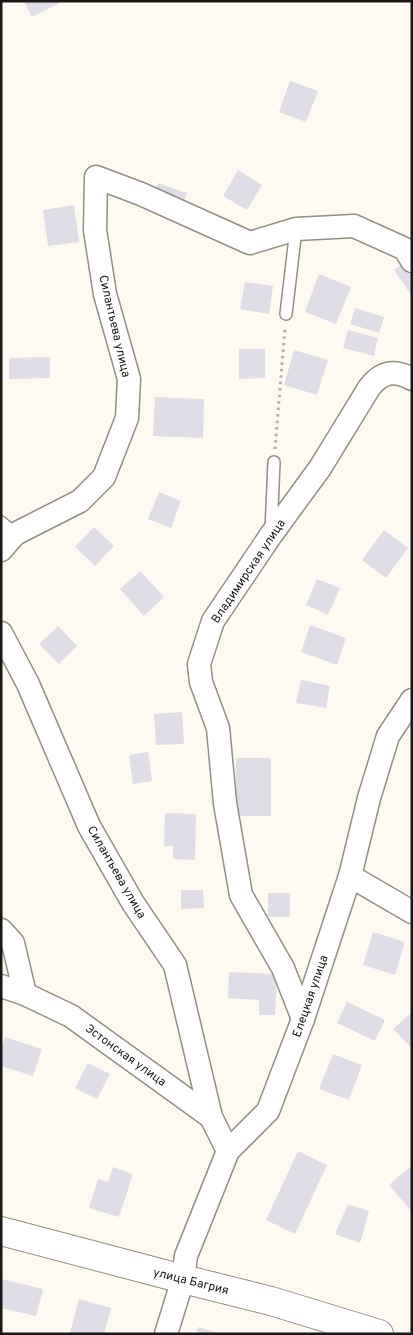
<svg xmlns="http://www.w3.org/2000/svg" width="413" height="1335" font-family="Overpass,sans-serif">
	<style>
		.building { fill: #dfdde6 }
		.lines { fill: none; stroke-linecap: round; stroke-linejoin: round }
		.service-casing { stroke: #928f87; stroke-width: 14 }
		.minor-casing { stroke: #928f87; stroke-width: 25 }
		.primary-casing { stroke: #928f87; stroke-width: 30 }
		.path { stroke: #b3afa9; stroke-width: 3; stroke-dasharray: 2.5 4; stroke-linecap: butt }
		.service { stroke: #fff; stroke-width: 11 }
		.minor { stroke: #fff; stroke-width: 22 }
		.primary { stroke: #fff; stroke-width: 28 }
		.labels { text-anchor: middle; stroke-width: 4; stroke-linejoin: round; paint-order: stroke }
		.street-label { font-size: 12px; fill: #1a1815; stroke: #fff }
	</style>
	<rect width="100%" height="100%" fill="#fefaf2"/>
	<g class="building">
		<polygon points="24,1 58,1 60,3 32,17"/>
		<polygon points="290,81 318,91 306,122 279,112"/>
		<polygon points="238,170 262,185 247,210 223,196"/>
		<polygon points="158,183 187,193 182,207 154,196"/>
		<polygon points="74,205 79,242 48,246 43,210"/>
		<polygon points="404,263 412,273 412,296 394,270"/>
		<polygon points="319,274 351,287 336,324 305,312"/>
		<polygon points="245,282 273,286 269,314 240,309"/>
		<polygon points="355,308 384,317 379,333 350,324"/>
		<polygon points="348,330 378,338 374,356 343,348"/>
		<polygon points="239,349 265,349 265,378 239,379"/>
		<polygon points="294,350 328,360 317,395 284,385"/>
		<polygon points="50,357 50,378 9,379 9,358"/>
		<polygon points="155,397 204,399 203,438 153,436"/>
		<polygon points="159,492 181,501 171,528 148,519"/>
		<polygon points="94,527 114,546 95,566 75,547"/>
		<polygon points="384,530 408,548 386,578 362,560"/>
		<polygon points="140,571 164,597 144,616 120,589"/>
		<polygon points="317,579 340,588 328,615 306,605"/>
		<polygon points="310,625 346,638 337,665 301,652"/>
		<polygon points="58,626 77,646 59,664 39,644"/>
		<polygon points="301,680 330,686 326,708 296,703"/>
		<polygon points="182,712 184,744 156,745 154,714"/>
		<polygon points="148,752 152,781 133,784 129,755"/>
		<polygon points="236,758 271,758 271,816 235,816"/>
		<polygon points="165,813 196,814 195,860 173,859 173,846 164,846"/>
		<polygon points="181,890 203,890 204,908 181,909"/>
		<rect x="268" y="893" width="22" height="24"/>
		<polygon points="373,932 405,942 395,975 363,965"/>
		<polygon points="229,972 277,974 275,1015 259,1015 259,1000 228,998"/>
		<polygon points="347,1002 385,1020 375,1041 337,1023"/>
		<polygon points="412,1012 412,1049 393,1029"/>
		<polygon points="5,1037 42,1049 33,1076 1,1066 1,1048"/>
		<polygon points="333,1054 362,1065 349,1100 319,1089"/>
		<polygon points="88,1063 110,1074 97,1099 75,1088"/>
		<polygon points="298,1151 327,1165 295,1234 266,1220"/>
		<polygon points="113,1167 133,1174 119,1217 89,1208 98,1179 108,1182"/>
		<polygon points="410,1167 412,1168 412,1212 389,1185"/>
		<polygon points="348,1204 369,1211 360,1243 335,1234"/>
		<polygon points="1,1279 43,1289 36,1316 1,1308"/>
		<polygon points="79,1299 111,1308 104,1334 70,1333"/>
		<polygon points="198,1327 218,1333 218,1334 196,1334"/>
	</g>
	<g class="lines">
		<defs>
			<g id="service">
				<polyline points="286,314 296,229"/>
				<polyline points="1,522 15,534"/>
				<polyline points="271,531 274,462"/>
			</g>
			<g id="minor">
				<polyline points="1,550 15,534 80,501 104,477 127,418 129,379 105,294 95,230 96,177 141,194 250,243 296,229 354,226 405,249 412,261"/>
				<polyline points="1,633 28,684 89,826 133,903 175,965 211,1117"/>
				<polyline points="350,876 412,912"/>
				<polyline points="1,930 13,943 25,994"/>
				<polyline points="1,986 25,994 71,1016 211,1117 228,1151"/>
				<path d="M303,1019L283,968L241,895L225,803L218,728L201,682L199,664L213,621L271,535L320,468L369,388C381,372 394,369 412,379"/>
				<polyline points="166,1334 183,1279 186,1256 228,1151 268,1111 303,1019 350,876 369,798 388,736 412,700"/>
			</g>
			<polyline id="primary" points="1,1231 183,1279 271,1301 379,1334"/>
		</defs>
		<use href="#service" class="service-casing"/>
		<use href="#minor" class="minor-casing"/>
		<use href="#primary" class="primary-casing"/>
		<polyline class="path" points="275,449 285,328"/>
		<use href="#service" class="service"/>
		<use href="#minor" class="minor"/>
		<use href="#primary" class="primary"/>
	</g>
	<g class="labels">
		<g class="street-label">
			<text transform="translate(115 326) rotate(77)" y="4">Силантьева улица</text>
			<text transform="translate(248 571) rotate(-56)" y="4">Владимирская улица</text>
			<text transform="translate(117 872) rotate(60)" y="4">Силантьева улица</text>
			<text transform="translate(310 996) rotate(-71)" y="4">Елецкая улица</text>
			<text transform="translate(126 1055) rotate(36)" y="4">Эстонская улица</text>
			<text transform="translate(191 1281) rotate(14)" y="4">улица Багрия</text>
		</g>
	</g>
	<rect width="413" height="1335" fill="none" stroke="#1a1815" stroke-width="5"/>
</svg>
